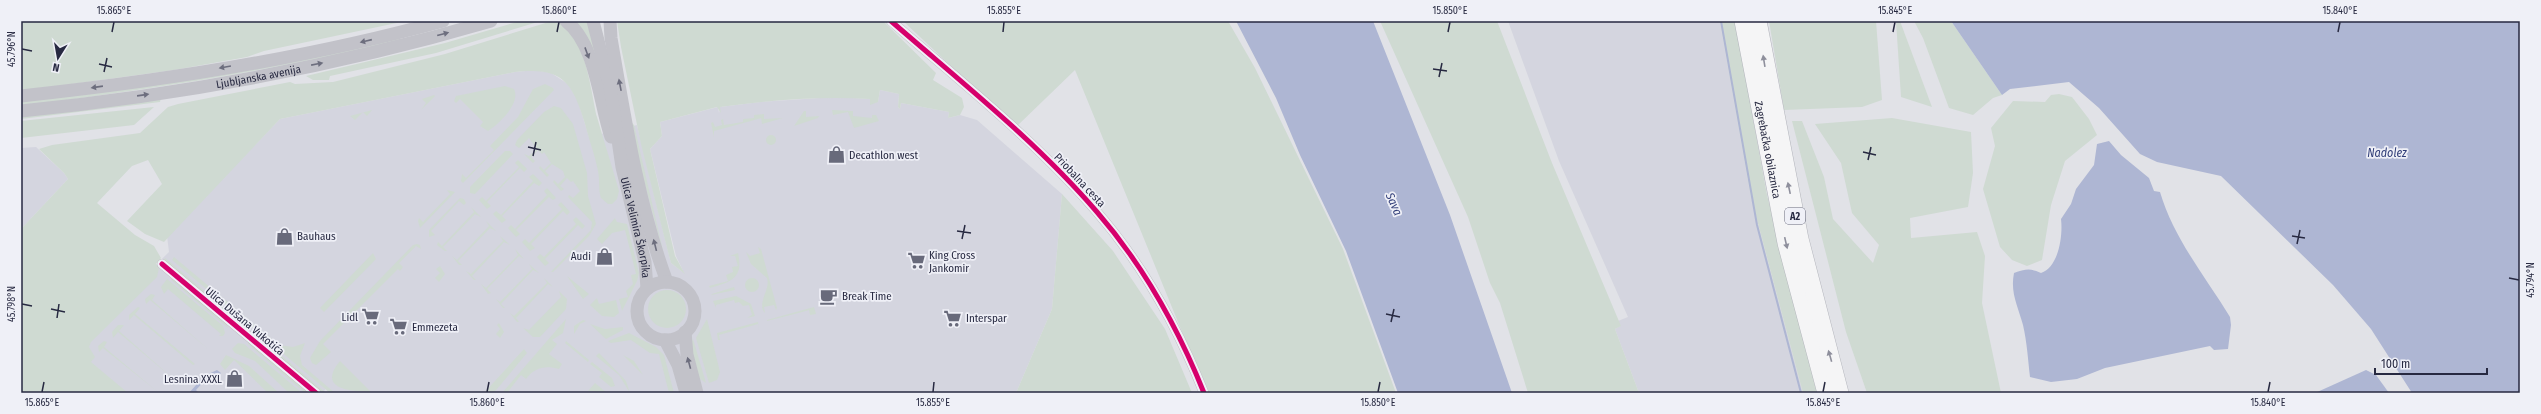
<svg xmlns="http://www.w3.org/2000/svg" width="2541" height="414" font-family="'Fira Sans Condensed',sans-serif">
	<style>
		.built { fill: #d4d5df }
		.green { fill: #cfdad2 }
		.water { fill: #aeb6d3 }
		.lines { fill: none; stroke-linecap: round; stroke-linejoin: round }
		.stream { stroke: #aeb6d3; stroke-width: 2 }
		.street-casing { stroke: #bebfc5; stroke-width: 10 }
		.highway-casing { stroke: #b3b5bc; stroke-width: 18 }
		.street { stroke: #f1f1f3; stroke-width: 9 }
		.secondary { stroke: #c2c2c9; stroke-width: 13 }
		.highway { stroke: #f5f5f6; stroke-width: 17 }
		.cycleway-casing { stroke: #eff0f7; stroke-width: 8 }
		.cycleway { stroke: #d6006c; stroke-width: 5 }
		.oneway { fill: #6d6e7e }
		.oneway2 { fill: #8e8f9c }
		.ticks { fill: none; stroke: #272941; stroke-width: 1.5 }
		.labels { text-anchor: middle; stroke-width: 3.5; stroke-linejoin: round; paint-order: stroke }
		.shield { fill: #eff0f7; stroke: #636578; stroke-width: 1 }
		.shield-label { font-size: 10px; font-weight: bold; fill: #272941 }
		.street-label { font-size: 11px; fill: #272941; stroke: #eff0f7 }
		.poi-label { font-size: 11px; fill: #272941; stroke: #eff0f7; text-anchor: start }
		.water-label { font-size: 12px; font-style: italic; fill: #2f3c77; stroke: #eff0f7 }
		.neatline { fill: none; stroke: #272941; stroke-width: 1.5 }
		.ticks-label { font-size: 10px; text-anchor: middle; fill: #272941 }
	</style>
	<rect width="100%" height="100%" fill="#e1e2e7"/>
	<g class="built">
		<polygon points="1508,21 1720,21 1751,197 1803,393 1639,393 1615,329 1620,326 1618,321 1628,317 1559,161"/>
		<polygon points="535,70 551,73 568,84 577,98 589,137 637,125 671,263 684,273 676,256 650,149 662,136 660,122 718,107 719,113 720,107 760,102 835,97 871,99 878,102 880,90 899,94 898,107 900,109 901,103 949,112 948,118 960,115 977,120 1062,194 1052,309 1016,393 330,393 326,389 322,393 120,393 69,349 169,252 167,236 280,119 515,72"/>
		<polygon points="36,147 64,173 68,179 21,229 21,148"/>
	</g>
	<g class="green">
		<polygon points="21,21 406,21 264,51 247,57 174,70 21,91"/>
		<polygon points="520,21 541,21 436,53 330,76 329,80 313,80 306,76 445,43"/>
		<path d="M552,21C585,23 591,94 597,117C604,142 612,166 619,191L617,199L612,204H608L601,198C598,189 600,180 598,171C595,155 589,140 585,124C572,81 562,67 515,72L280,119L164,242L145,234L127,221L162,184L148,160L132,166L97,203L135,235L154,246L161,258L156,264L159,268L157,277L91,342L89,347L95,357L91,362L128,393H21V229L68,179L64,173L39,149L52,145L140,133L168,107L178,104L290,82L295,84L333,82L445,54Z"/>
		<polygon points="572,21 588,21 603,83"/>
		<path d="M617,21H883L936,73L933,80L962,98L964,107L960,115L948,118L949,112L901,103L900,109L898,107L899,94L880,90L878,102L870,105V99C820,96 770,100 720,107L721,113L717,107L660,122L662,136L650,149L675,256L685,274L671,263L668,252L641,144L621,47Z"/>
		<polygon points="903,21 1228,21 1255,68 1343,249 1396,393 1207,393 1075,70 1016,127"/>
		<polygon points="1380,21 1497,21 1552,163 1621,326 1615,329 1639,393 1528,393 1500,303 1490,283 1468,217"/>
		<polygon points="1720,21 1735,21 1767,195 1817,393 1803,393 1751,197"/>
		<polygon points="1769,21 1876,21 1882,100 1862,107 1784,110"/>
		<polygon points="1896,21 1900,21 1932,107 1901,97"/>
		<polygon points="1914,21 1951,21 2002,95 1993,98 1973,115 1949,108 1923,38"/>
		<path d="M398,37L400,41C274,70 148,90 21,106V100Z"/>
		<polygon points="545,84 553,88 554,90 463,183 461,181 462,174 466,178 494,150 490,146 518,117 533,89"/>
		<path d="M505,86L514,89C521,103 499,124 488,131L480,126L483,122L460,99L456,103L454,101L456,96Z"/>
		<polygon points="2059,94 2072,97 2089,119 2097,135 2065,161 2051,205 2042,260 2027,266 2012,260 2000,247 1983,189 1995,146 1991,128 2013,101 2045,102 2051,95"/>
		<polygon points="434,95 435,96 421,110 426,103 422,99"/>
		<polygon points="161,98 160,102 21,119 21,114"/>
		<polygon points="554,106 561,108 573,124 587,173 588,196 596,224 589,236 553,272 551,272 591,230 592,222 568,197 569,195 573,198 580,191 573,181 571,182 567,178 560,186 564,189 561,191 553,182 554,180 558,184 565,177 563,171 552,164 545,171 549,175 547,177 539,168 540,166 544,170 551,163 544,152 542,154 538,150 531,157 535,161 533,163 524,154 529,156 537,149 529,138 519,148 515,145 517,140 544,112"/>
		<polygon points="154,107 134,125 21,138 21,121"/>
		<polygon points="372,110 367,116 363,112 355,120 350,116"/>
		<polygon points="832,110 853,111 853,116 872,118 872,115 876,115 879,121 854,128 848,112 833,115"/>
		<polygon points="804,111 806,111 806,117 819,116 818,118 794,126"/>
		<polygon points="764,114 764,119 783,118 762,124 761,118 758,119 714,131 714,137 711,123 713,122 715,127 722,125 721,120 723,119 724,125 743,122 743,119 754,118 754,115"/>
		<polygon points="1892,118 1971,132 1973,173 1968,207 1910,218 1911,238 1977,232 1985,256 1982,303 2001,393 1867,393 1846,332 1792,121 1802,121 1824,177 1833,219 1873,263 1879,245 1852,213 1841,163 1815,124"/>
		<polygon points="632,123 634,125 665,259 636,151"/>
		<circle cx="771" cy="140" r="5"/>
		<polygon points="505,151 510,151 513,154 475,194 470,193 470,187"/>
		<polygon points="518,160 527,169 524,172 520,168 487,202 491,206 487,209 479,200 482,197 486,201 519,167 515,163"/>
		<polygon points="533,174 542,183 539,186 534,183 502,216 506,220 502,223 493,214 496,211 501,215 533,181 529,177"/>
		<polygon points="547,188 556,198 553,200 549,197 516,230 520,234 516,237 508,228 511,225 515,229 547,195 544,191"/>
		<polygon points="447,190 455,192 420,228 418,221 419,218 423,222 450,194"/>
		<polygon points="1062,194 1113,251 1165,329 1192,393 1016,393 1052,309"/>
		<polygon points="460,198 464,199 466,203 464,205 459,201 431,231 435,235 429,237 429,230"/>
		<polygon points="561,202 570,212 567,215 563,211 531,244 535,248 530,251 522,242 525,239 529,243 562,209 558,205"/>
		<polygon points="471,207 481,217 475,214 443,247 447,251 445,251 437,245 438,242 442,246 474,212"/>
		<polygon points="576,217 585,226 582,229 578,225 545,259 549,263 545,266 537,257 540,254 544,257 576,224 573,220"/>
		<polygon points="615,218 617,222 627,224 639,273 637,281 622,311 619,299 628,297 626,291 633,284 631,275 636,274 625,230 612,233 602,244 597,239"/>
		<polygon points="486,221 496,231 490,228 458,261 462,265 459,265 452,256 457,260 489,226"/>
		<polygon points="500,236 510,245 504,242 472,276 476,280 474,280 466,271 471,274 503,241"/>
		<polygon points="417,244 420,245 421,249 416,246 399,263 403,267 400,271 398,269 323,344 331,352 316,365 312,363 310,358 320,341 413,245"/>
		<path d="M758,247L761,249L777,308L776,310L774,305L764,307L765,313C756,304 771,289 767,278L751,264L746,252L750,256L760,253Z"/>
		<polygon points="515,249 524,259 519,256 487,289 491,293 488,294 481,284 486,288 518,255"/>
		<polygon points="373,253 376,259 324,312 320,308"/>
		<path d="M738,253C744,279 730,282 710,288L709,286L728,281L726,275L733,272L732,267L738,266L735,256H730Z"/>
		<polygon points="174,257 279,345 293,347 305,343 300,356 302,365 335,393 330,393 172,260"/>
		<polygon points="165,258 250,329 250,332 164,260"/>
		<polygon points="529,264 539,273 533,270 501,304 505,308 503,308 496,299 500,302 532,269"/>
		<polygon points="440,266 445,274 439,282 435,278 440,273 436,269"/>
		<polygon points="567,276 589,294 583,299"/>
		<circle cx="752" cy="285" r="7"/>
		<polygon points="171,278 226,323 228,328 171,280"/>
		<polygon points="544,278 553,287 548,284 516,318 519,322 517,322 510,313 514,316 547,283"/>
		<polygon points="167,279 223,326 225,333 223,336 219,336 221,334 168,289 164,294 161,287"/>
		<polygon points="734,287 735,290 711,295 712,294"/>
		<circle cx="667" cy="309" r="19"/>
		<polygon points="559,291 567,299 566,309 540,337 533,337 523,328 529,330 561,297"/>
		<polygon points="151,294 155,295 152,300 209,350 150,300 146,304 145,299"/>
		<polygon points="736,296 751,304 755,316 747,318 752,315 749,305 743,306 739,302 735,303 734,300 716,305 716,308 713,301"/>
		<polygon points="597,298 599,304 616,300 619,313 614,317 602,316 590,305"/>
		<polygon points="138,307 140,308 135,314 195,364 193,365 134,315 129,320 129,315"/>
		<polygon points="814,307 816,314 810,315 809,310 806,311 767,321 767,327 767,320"/>
		<path d="M566,319L563,333L552,340L557,344L549,354L562,364L559,369C545,365 534,368 526,379L521,375L507,393H502Z"/>
		<polygon points="707,319 720,372 717,380 709,383 696,338"/>
		<polygon points="583,320 586,321 580,324 574,334 574,326"/>
		<polygon points="758,322 759,330 758,324 719,335 720,340 718,340 717,333"/>
		<polygon points="499,323 504,332 500,338 496,334 500,329 497,325"/>
		<polygon points="590,324 605,329 623,327 623,330 606,339"/>
		<polygon points="118,325 124,325 119,331 177,382 118,332 113,338 112,332"/>
		<polygon points="629,333 656,347 664,355 674,393 669,393 659,354 650,353 631,340 611,343 608,341"/>
		<polygon points="253,334 256,334 326,393 323,393"/>
		<polygon points="693,339 706,383 697,377 691,344"/>
		<polygon points="104,341 107,342 104,347 159,393 103,348 99,352 98,346"/>
		<polygon points="248,341 309,393 305,393 248,344"/>
		<polygon points="566,341 589,360 588,362 565,343"/>
		<polygon points="238,343 244,344 302,393 289,393 255,361 235,353 232,349"/>
		<polygon points="524,349 527,353 497,389 493,393 484,393"/>
		<polygon points="599,353 626,381 630,393 619,375 596,356"/>
		<polygon points="226,355 249,366 279,393 268,393 234,360 225,370 220,364"/>
		<polygon points="623,355 634,361 643,375"/>
		<path d="M340,361L371,392C352,391 316,390 340,361Z"/>
		<polygon points="592,362 612,378 615,386 611,387 599,377 602,373 590,364"/>
		<polygon points="595,383 607,393 588,391"/>
	</g>
	<g class="water">
		<polygon points="1236,21 1373,21 1450,215 1512,393 1398,393 1346,251 1300,155 1276,98"/>
		<polygon points="1951,21 2520,21 2520,393 2412,393 2371,329 2333,285 2221,176 2157,162 2140,154 2099,108 2069,82 2010,89 2002,95"/>
		<path d="M2109,141L2121,155L2149,178L2154,191L2160,192C2174,239 2205,276 2230,317L2231,325L2228,349L2214,350L2210,346L2105,368L2077,379L2051,382L2030,377C2028,360 2027,342 2023,325C2018,306 2010,293 2014,273C2025,269 2031,268 2041,273C2059,267 2063,235 2061,219L2071,204L2076,189L2094,165L2097,144Z"/>
		<polygon points="217,370 221,373 211,384 206,379 196,390 199,393 189,393 204,376"/>
		<polygon points="2366,370 2376,375 2389,393 2315,393"/>
	</g>
	<g class="lines">
		<polyline class="stream" points="1721,21 1757,225 1801,393"/>
		<defs>
			<g id="street">
				<path d="M891,21C961,82 1036,141 1097,212C1143,265 1178,328 1204,393"/>
				<polyline points="162,264 316,393"/>
			</g>
			<g id="highway">
				<path id="s3" d="M1743,21L1786,243L1826,393"/>
				<polyline points="1758,21 1800,239 1840,393"/>
			</g>
		</defs>
		<use href="#street" class="street-casing"/>
		<use href="#highway" class="highway-casing"/>
		<use href="#street" class="street"/>
		<g class="secondary">
			<path d="M566,21C596,44 599,102 611,137"/>
			<polyline points="593,21 612,95"/>
			<path d="M610,21L611,38C625,119 638,204 667,282"/>
			<path id="s1" d="M610,86L622,167L645,262L647,288"/>
			<path d="M21,96C163,81 305,59 443,21"/>
			<path id="s2" d="M21,111C179,95 338,66 491,21"/>
			<circle cx="666" cy="311" r="29"/>
			<polyline points="685,332 687,355 697,393"/>
			<polyline points="665,340 678,365 686,393"/>
		</g>
		<use href="#highway" class="highway"/>
		<defs>
			<g id="cycleway">
				<path d="M891,21C961,82 1036,141 1097,212C1143,265 1178,328 1204,393"/>
				<polyline points="162,264 316,393"/>
			</g>
		</defs>
		<use href="#cycleway" class="cycleway-casing"/>
		<use href="#cycleway" class="cycleway"/>
	</g>
	<defs><path id="oneway-solid" d="M-6-.8H1V-3.2L6.5 0L1 3.2V.8H-6Z"/></defs>
	<g class="oneway">
		<use href="#oneway-solid" transform="translate(443 34) rotate(-15)"/>
		<use href="#oneway-solid" transform="translate(366 41) rotate(167)"/>
		<use href="#oneway-solid" transform="translate(587 53) rotate(70)"/>
		<use href="#oneway-solid" transform="translate(317 64) rotate(-11)"/>
		<use href="#oneway-solid" transform="translate(225 67) rotate(170)"/>
		<use href="#oneway-solid" transform="translate(620 85) rotate(-101)"/>
		<use href="#oneway-solid" transform="translate(97 87) rotate(172)"/>
		<use href="#oneway-solid" transform="translate(143 95) rotate(-8)"/>
		<use href="#oneway-solid" transform="translate(655 245) rotate(-104)"/>
		<use href="#oneway-solid" transform="translate(689 363) rotate(-105)"/>
	</g>
	<g class="oneway2">
		<use href="#oneway-solid" transform="translate(1764 61) rotate(-99)"/>
		<use href="#oneway-solid" transform="translate(1789 188) rotate(-102)"/>
		<use href="#oneway-solid" transform="translate(1786 243) rotate(77)"/>
		<use href="#oneway-solid" transform="translate(1830 356) rotate(-106)"/>
	</g>
	<path class="ticks" d="M112,32L114,22M557,32L559,22M1003,32L1004,22M1448,32L1450,22M1893,32L1895,22M2338,32L2340,22M22,49L32,51M99,64L112,67M1433,69L1447,71M104,72L107,58M1439,77L1442,63M528,147L541,150M1863,152L1876,155M533,156L536,142M1868,160L1871,147M957,231L971,233M2292,236L2305,238M962,239L965,225M2297,244L2300,230M2509,278L2519,280M22,304L32,306M51,309L65,312M1386,314L1400,317M57,318L59,304M1391,322L1394,309M42,392L44,382M487,392L489,382M933,392L934,382M1378,392L1380,382M1823,392L1825,382M2268,392L2270,382"/>
	<defs>
		<symbol id="shop-bare" viewBox="-9 -9 18 18"><path d="M-5-2.5h2.3a2.7 3.5 0 0 1 5.4 0H5L5.5 6h-11ZM-1.5-2.5h3a1.5 2.3 0 0 0-3 0Z" fill="#686a7b" stroke="#eff0f7" stroke-width="2.5" paint-order="stroke"/></symbol>
		<symbol id="supermarket-bare" viewBox="-9 -9 18 18"><path d="M-6-5.5h2.5l.6 2H6L4.5 2H-2.5L-4.4-4H-6ZM-1.5 3.2a1.3 1.3 0 1 0 .1 0ZM3 3.2a1.3 1.3 0 1 0 .1 0Z" fill="#686a7b" stroke="#eff0f7" stroke-width="2.5" paint-order="stroke"/></symbol>
		<symbol id="cafe-bare" viewBox="-9 -9 18 18"><path d="M-5.5-4.5H6V0H3Q3 3.5 0 3.5H-2.5Q-5.5 3.5-5.5 0ZM3-3.2v2h1.7v-2ZM-6 4.5H4V6H-6Z" fill="#686a7b" stroke="#eff0f7" stroke-width="2.5" paint-order="stroke"/></symbol>
	</defs>
	<g fill-rule="evenodd">
		<use href="#shop-bare" x="824" y="142" width="25" height="25"/>
		<use href="#shop-bare" x="272" y="224" width="25" height="25"/>
		<use href="#shop-bare" x="592" y="244" width="25" height="25"/>
		<use href="#supermarket-bare" x="904" y="248" width="25" height="25"/>
		<use href="#cafe-bare" x="816" y="284" width="25" height="25"/>
		<use href="#supermarket-bare" x="358" y="304" width="25" height="25"/>
		<use href="#supermarket-bare" x="940" y="306" width="25" height="25"/>
		<use href="#supermarket-bare" x="386" y="314" width="25" height="25"/>
		<use href="#shop-bare" x="222" y="366" width="25" height="25"/>
	</g>
	<g class="labels">
		<rect class="shield" x="1785" y="208" width="20" height="16" rx="3"/>
		<g class="shield-label">
			<text x="1795" y="220">A2</text>
		</g>
		<g class="street-label">
			<text dy="4" stroke="none"><textPath href="#s2" startOffset="240">Ljubljanska avenija</textPath></text>
			<text dy="4" stroke="none"><textPath href="#s3" startOffset="131">Zagrebačka obilaznica</textPath></text>
			<text transform="translate(1080 180) rotate(47)" y="4">Priobalna cesta</text>
			<text dy="4" stroke="none"><textPath href="#s1" startOffset="144">Ulica Velimira Škorpika</textPath></text>
			<text transform="translate(245 321) rotate(40)" y="4">Ulica Dušana Vukotića</text>
		</g>
		<g class="poi-label">
			<text x="849" y="159">Decathlon west</text>
			<text x="297" y="240">Bauhaus</text>
			<text x="929" y="259">King Cross<tspan x="929" dy="13">Jankomir</tspan></text>
			<text x="591" y="260" text-anchor="end">Audi</text>
			<text x="842" y="300">Break Time</text>
			<text x="358" y="321" text-anchor="end">Lidl</text>
			<text x="966" y="322">Interspar</text>
			<text x="412" y="331">Emmezeta</text>
			<text x="222" y="383" text-anchor="end">Lesnina XXXL</text>
		</g>
		<g class="water-label">
			<text x="2387" y="157">Nadolez</text>
			<text transform="translate(1394 204) rotate(66)" y="4">Sava</text>
		</g>
	</g>
	<rect width="2541" height="414" fill="none" stroke="#eff0f7" stroke-width="44"/>
	<g transform="translate(58 58) rotate(191)" stroke="#eff0f7" stroke-width="3" paint-order="stroke">
	<path d="M0-3L7 15L0 10L-7 15Z" fill="#272941"/>
	<text y="-6" font-size="11" font-weight="bold" text-anchor="middle" fill="#272941">N</text>
	</g>
	<path d="M2375 368v6h112v-6" fill="none" stroke="#272941" stroke-width="2"/>
	<text x="2381" y="368" font-size="12" fill="#272941" stroke="#eff0f7" stroke-width="3" paint-order="stroke">100 m</text>
	<rect x="22" y="22" width="2497" height="370" class="neatline"/>
	<g class="ticks-label">
		<text x="114" y="14">15.865°E</text>
		<text x="559" y="14">15.860°E</text>
		<text x="1004" y="14">15.855°E</text>
		<text x="1450" y="14">15.850°E</text>
		<text x="1895" y="14">15.845°E</text>
		<text x="2340" y="14">15.840°E</text>
		<text transform="translate(11 49) rotate(-90)" y="4">45.796°N</text>
		<text transform="translate(2530 280) rotate(-90)" y="4">45.794°N</text>
		<text transform="translate(11 304) rotate(-90)" y="4">45.798°N</text>
		<text x="42" y="406">15.865°E</text>
		<text x="487" y="406">15.860°E</text>
		<text x="933" y="406">15.855°E</text>
		<text x="1378" y="406">15.850°E</text>
		<text x="1823" y="406">15.845°E</text>
		<text x="2268" y="406">15.840°E</text>
	</g>
</svg>
